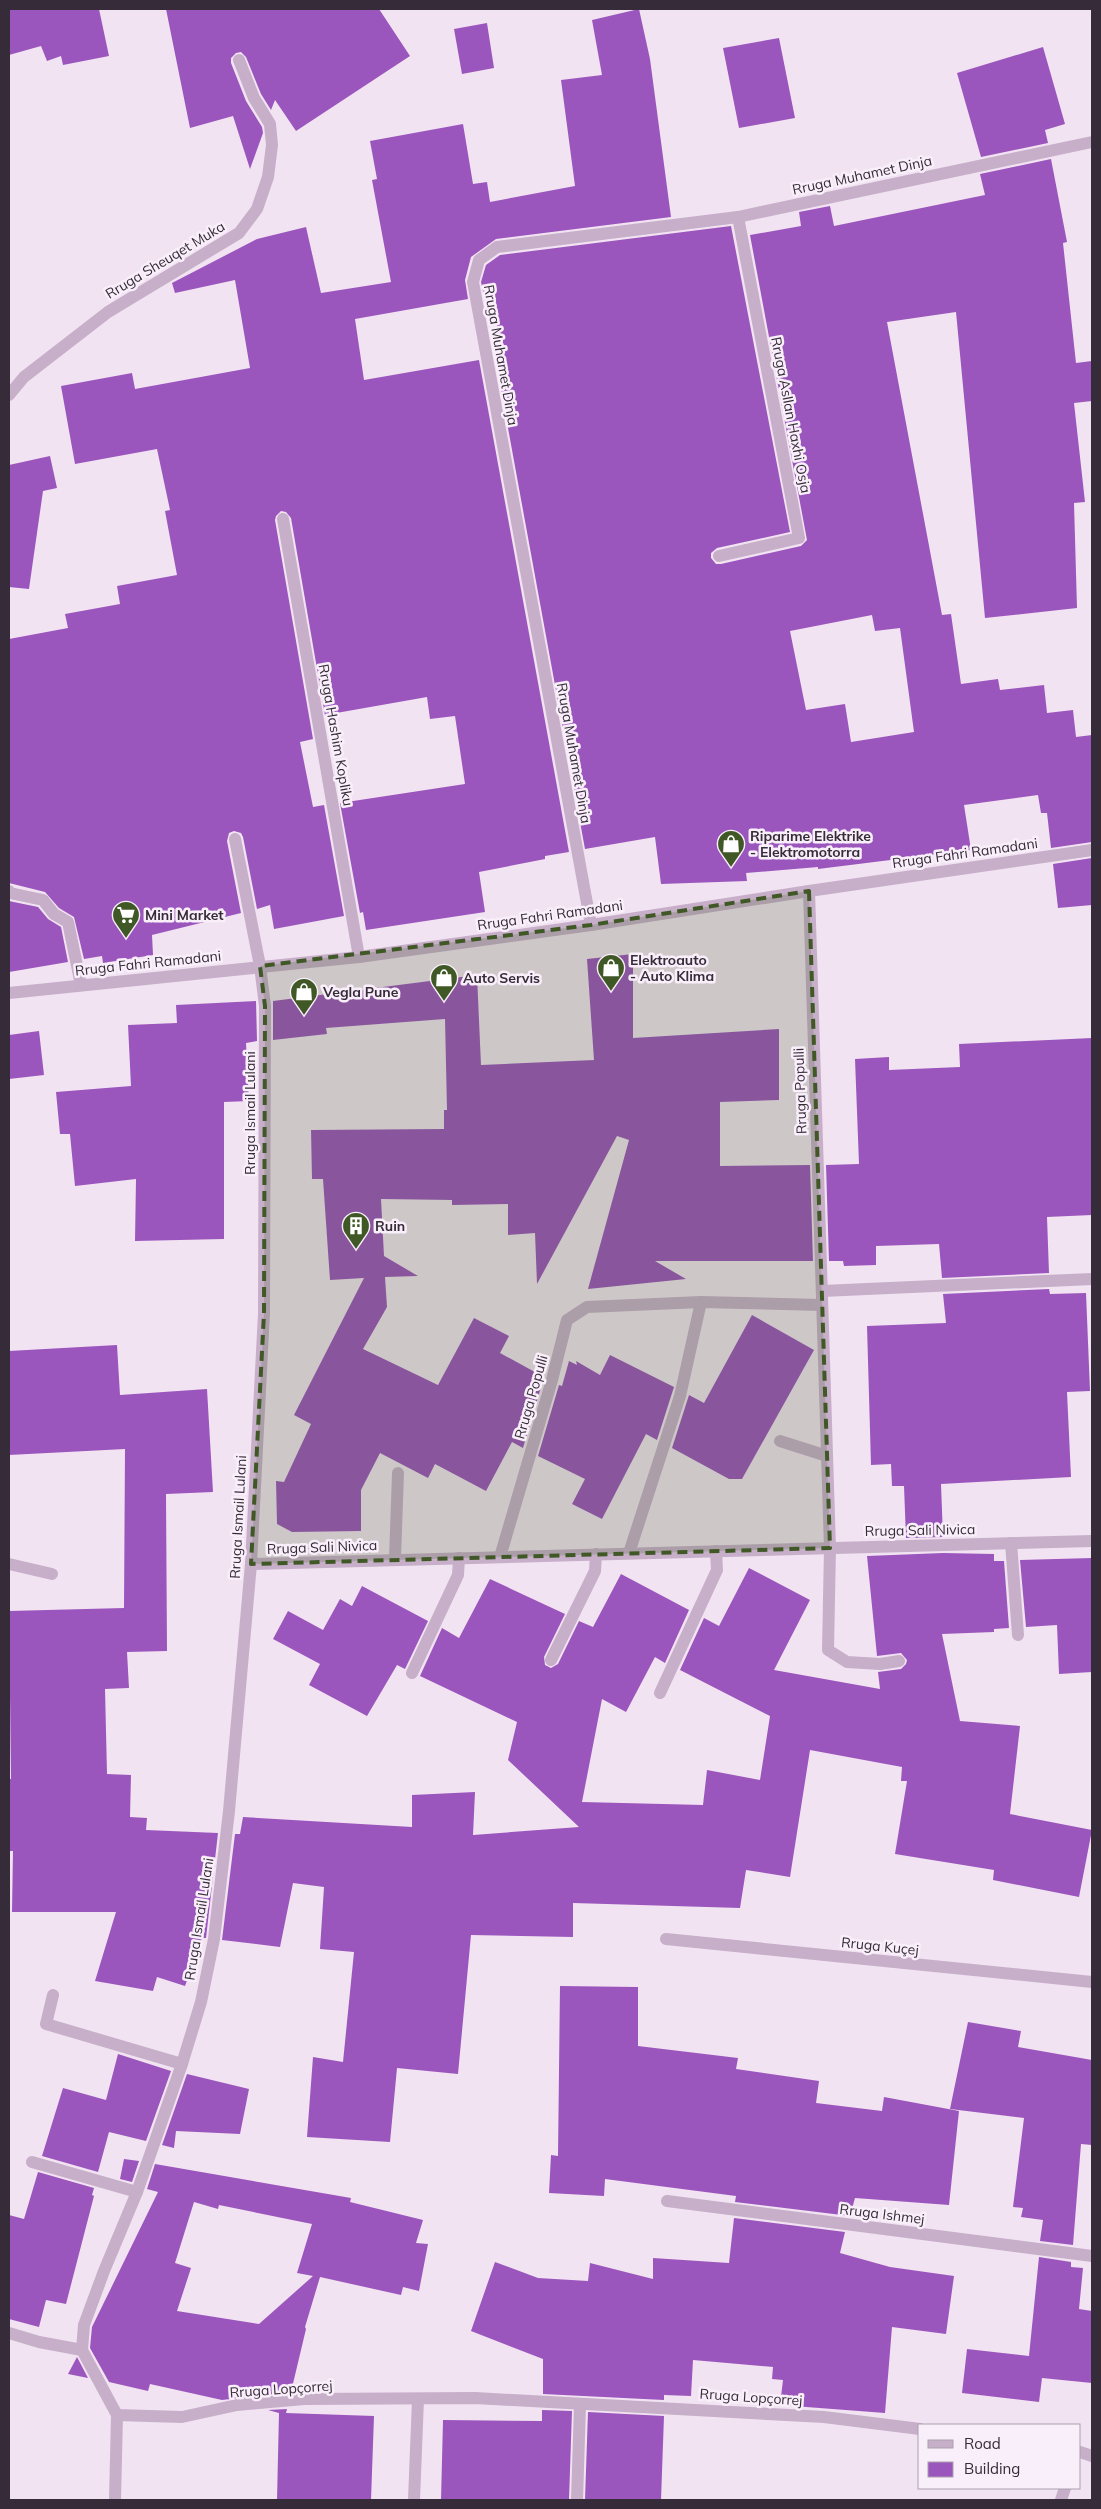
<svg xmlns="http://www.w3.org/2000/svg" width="1101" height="2509" font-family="Mulish,sans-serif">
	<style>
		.building { fill: #9b56bd; fill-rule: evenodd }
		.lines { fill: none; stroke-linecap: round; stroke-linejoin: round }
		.service { stroke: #c7afca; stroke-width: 12 }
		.minor { stroke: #c7afca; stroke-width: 12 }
		.marked { fill: #3f5825; fill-opacity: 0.2; stroke: #3f5825; stroke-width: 4; stroke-dasharray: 10 6; stroke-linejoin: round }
		.labels { text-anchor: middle; stroke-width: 5; stroke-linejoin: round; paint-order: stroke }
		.street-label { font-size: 14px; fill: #362c39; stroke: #f9effa }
		.poi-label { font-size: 14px; font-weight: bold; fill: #362c39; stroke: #f9effa; text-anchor: start }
	</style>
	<rect width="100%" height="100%" fill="#f2e3f2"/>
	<g class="building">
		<polygon points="9,9 99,9 109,56 63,65 61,56 47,61 41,46 9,55"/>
		<polygon points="166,9 379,9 410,56 296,131 275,100 271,110 261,94 246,57 241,52 236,53 231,58 231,63 246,101 262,127 263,133 250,169 233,116 190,128"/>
		<polygon points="639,9 650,59 671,217 496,239 471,257 465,280 468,299 355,319 364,380 479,360 569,852 545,856 545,859 479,872 485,912 366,930 363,912 360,913 340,803 465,784 455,716 430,719 427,697 325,715 291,518 286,512 281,511 276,516 275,520 313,739 300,742 313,807 324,805 344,916 274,929 270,905 257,909 243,837 241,833 234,831 229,833 227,841 241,913 152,935 153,955 103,963 102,956 84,959 74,917 59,908 45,892 9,883 9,639 68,628 65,614 120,604 117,586 177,575 165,511 170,510 157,449 75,464 61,386 132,373 135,389 250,368 235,280 175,293 172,283 257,239 306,227 321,293 391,282 372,180 377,179 370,141 463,124 473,184 487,182 490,202 575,186 561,80 602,75 592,20"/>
		<polygon points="487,23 494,68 462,74 454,29"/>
		<polygon points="779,38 795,118 739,128 723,48"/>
		<polygon points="1043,47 1065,124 1045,130 1048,143 981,157 957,73"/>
		<path d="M1051,159L1067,242L1063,243L1076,363L1092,361V401L1074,403L1085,502L1074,503L1077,608L985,618L956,312L887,322L942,615L951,614L961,684L998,679L1000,690L1044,685L1047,713L1073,710L1076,737L1092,735V842L1051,848L1047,813H1041L1038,795L964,805L971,850L818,869V867L746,873L747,881L661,884L655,837L585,849L495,357L504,356L490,295L484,296L481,282L486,265L500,255L731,226L790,532L717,548L711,553V558L716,564H721L801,546L807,540L750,235L801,226L799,212L830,206L834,226L985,195L980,174ZM872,615L875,631L900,628L914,732L851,742L845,704L806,710L790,631Z"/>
		<polygon points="50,456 57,488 43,491 29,589 9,587 9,465"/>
		<polygon points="1092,858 1092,905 1058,908 1053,864"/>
		<polygon points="9,901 38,907 48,919 61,927 68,962 9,972"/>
		<polygon points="633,954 633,1038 779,1029 779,1100 720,1102 720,1166 810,1165 813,1261 655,1261 686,1279 588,1289 629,1140 617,1136 537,1284 535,1233 508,1235 508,1204 452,1205 452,1200 381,1199 384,1256 418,1276 385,1277 387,1307 363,1349 438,1385 474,1318 509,1336 500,1353 544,1377 523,1448 512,1442 486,1491 435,1464 428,1478 380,1453 361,1490 361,1531 292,1532 277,1524 276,1481 284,1482 311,1424 294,1415 364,1278 330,1280 323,1179 312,1179 311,1130 444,1129 444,1110 447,1110 445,1019 326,1028 327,1034 273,1040 273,1001 477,975 481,1065 594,1060 587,959"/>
		<polygon points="256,1001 257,1041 246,1043 249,1101 224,1102 224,1239 135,1241 136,1179 75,1186 70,1134 60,1134 56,1092 131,1086 128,1025 177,1023 176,1005"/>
		<polygon points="39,1031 44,1075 9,1079 9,1035"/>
		<polygon points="1092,1038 1092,1215 1047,1217 1049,1273 942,1278 939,1244 876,1246 876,1265 844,1266 843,1261 829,1261 826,1165 859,1164 855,1059 889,1057 889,1070 960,1067 959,1044"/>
		<polygon points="1049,1289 1050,1294 1086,1293 1090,1391 1067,1392 1071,1477 941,1484 943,1537 906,1538 904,1486 892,1486 891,1464 871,1465 867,1326 946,1323 943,1294"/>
		<polygon points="752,1315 814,1350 742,1479 729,1479 672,1448 689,1395 704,1403"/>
		<polygon points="117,1345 120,1395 207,1389 213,1492 166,1494 167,1651 127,1652 129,1688 105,1689 107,1774 131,1775 130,1817 147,1818 146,1830 218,1833 206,1938 202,1938 185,1986 157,1977 153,1991 95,1981 116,1912 12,1912 13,1851 9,1851 9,1779 11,1779 9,1611 124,1608 125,1449 9,1455 9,1351"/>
		<polygon points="610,1355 674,1387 657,1440 646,1434 602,1519 572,1504 585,1479 538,1456 559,1385 562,1386 569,1361 577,1365 576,1361 600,1375"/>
		<polygon points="943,1553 994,1554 994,1561 1004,1561 1009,1628 994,1629 994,1632 942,1634 960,1721 1020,1726 1010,1814 1092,1830 1079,1897 993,1880 994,1870 895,1854 907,1781 901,1781 902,1767 810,1750 790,1877 746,1870 740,1908 573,1903 573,1937 471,1935 458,2074 397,2068 390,2142 307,2137 313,2057 343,2062 354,1952 320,1949 324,1887 293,1883 280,1947 222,1940 235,1834 240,1834 243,1817 412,1827 412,1795 475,1792 473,1835 579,1827 508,1760 517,1722 420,1676 442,1628 459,1638 490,1579 565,1614 544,1657 545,1665 551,1668 558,1664 579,1621 593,1627 621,1574 689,1610 665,1663 655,1657 626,1712 602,1699 582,1802 703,1805 707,1770 760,1780 770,1716 680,1670 704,1618 719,1626 749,1568 810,1600 774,1670 880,1689 878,1672 901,1669 906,1664 907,1660 901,1653 877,1656 867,1556"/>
		<polygon points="1092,1558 1092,1672 1059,1674 1057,1625 1026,1627 1020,1560"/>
		<polygon points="362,1586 428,1621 405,1669 397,1665 367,1716 309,1685 320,1664 273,1639 288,1611 323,1630 340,1599 352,1606"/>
		<polygon points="560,1986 638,1987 638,2046 738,2058 736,2069 819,2081 816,2103 882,2111 884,2097 959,2111 949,2205 855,2198 850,2216 735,2202 736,2196 605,2179 604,2196 549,2193 551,2155 558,2156"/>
		<polygon points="968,2022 1021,2031 1018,2047 1092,2060 1092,2145 1081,2144 1073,2245 1040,2241 1043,2220 1021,2217 1023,2208 1013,2207 1024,2118 950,2109"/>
		<polygon points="118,2054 171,2071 146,2141 109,2132 98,2172 42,2156 63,2088 106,2100"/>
		<polygon points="187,2074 249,2089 240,2134 176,2131 174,2148 162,2145"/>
		<polygon points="124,2159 139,2161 132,2182 120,2179"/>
		<path d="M155,2164L351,2198L350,2202L423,2220L416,2243L428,2244L419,2291L403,2287L401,2295L320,2277L305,2327L306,2329L291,2392L222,2400L150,2384L148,2391L109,2382L90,2348L92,2327L158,2192L147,2189ZM194,2202L218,2209L219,2205L312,2224L297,2273L313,2276L259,2324L177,2311L191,2268L175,2263Z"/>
		<polygon points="38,2172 94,2188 92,2195 94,2196 66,2304 46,2300 39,2327 9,2319 9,2215 24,2219"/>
		<polygon points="734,2218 845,2232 840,2253 890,2267 954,2276 946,2334 892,2327 885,2413 780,2405 783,2380 772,2379 773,2367 693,2360 691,2396 664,2395 664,2400 543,2394 543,2359 471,2331 495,2262 538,2278 588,2281 590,2263 653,2279 653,2258 729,2263"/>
		<polygon points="1039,2257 1071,2262 1071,2267 1083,2268 1079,2309 1092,2311 1092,2383 1042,2378 1039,2402 962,2393 967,2349 1029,2356"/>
		<polygon points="77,2357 88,2378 68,2374"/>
		<polygon points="287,2409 286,2413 374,2416 371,2500 277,2500 279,2413 268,2410"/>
		<polygon points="542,2410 572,2411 569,2500 441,2500 443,2420 542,2421"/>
		<polygon points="588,2412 664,2416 661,2500 585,2500"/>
	</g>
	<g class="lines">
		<g class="service">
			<polyline points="235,839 260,966"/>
			<polyline points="780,1441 827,1456"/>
			<polyline points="53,1995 46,2024 182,2064"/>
			<polyline points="32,2162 137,2192"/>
		</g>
		<g class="minor">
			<polyline points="9,395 24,377 108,312 239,233 257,209 268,177 272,145 270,124 254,98 239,60"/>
			<polyline points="283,519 359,957"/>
			<polyline points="719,556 799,538 738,217"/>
			<polyline points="9,891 10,893 43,900 54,914 68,922 81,985"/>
			<polyline points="809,891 830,1548 828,1650 847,1662 880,1664 899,1661"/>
			<polyline points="591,925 473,282 479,260 497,247 738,217 1092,142"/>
			<polyline points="9,993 359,957 591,925 809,891 1092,850"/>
			<polyline points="822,1291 1092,1279"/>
			<polyline points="1011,1543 1018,1635"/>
			<polyline points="629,1553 680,1396 701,1302"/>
			<polyline points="500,1557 552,1380 567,1320 587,1307 701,1302 822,1305"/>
			<polyline points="395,1559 398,1473"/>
			<polyline points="9,1564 52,1574"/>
			<polyline points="251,1564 1092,1541"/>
			<polyline points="551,1660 595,1571 596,1554"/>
			<polyline points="412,1673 458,1575 459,1558"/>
			<polyline points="660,1693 717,1570 716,1551"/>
			<polyline points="666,1939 1092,1982"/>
			<polyline points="667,2201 1092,2256"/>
			<polyline points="9,2333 39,2342 82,2350"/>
			<polyline points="117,2415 182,2417 237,2405 304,2399 475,2398 824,2417 920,2429"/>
			<polyline points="1080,2452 1092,2456"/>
			<polyline points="115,2500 117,2415 82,2350 84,2325 104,2271 137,2192 182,2064 201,2002 214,1939 229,1811 251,1564 264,1313 265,1006 260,966"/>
			<polyline points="414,2500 418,2399"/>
			<polyline points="577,2500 580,2405"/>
			<polyline points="1061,2500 1065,2488"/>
		</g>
	</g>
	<path class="marked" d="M809,891L830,1548L251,1564L264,1313L265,1006L260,966L591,925Z"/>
	<defs>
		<symbol id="shop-pin" viewBox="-11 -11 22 30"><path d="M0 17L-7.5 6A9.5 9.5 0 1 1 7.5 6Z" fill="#3f5825" stroke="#f9effa"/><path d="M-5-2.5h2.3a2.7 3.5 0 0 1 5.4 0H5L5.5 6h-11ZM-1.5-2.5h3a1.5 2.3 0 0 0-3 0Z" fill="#fff"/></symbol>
		<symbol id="supermarket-pin" viewBox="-11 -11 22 30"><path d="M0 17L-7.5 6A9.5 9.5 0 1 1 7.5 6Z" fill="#3f5825" stroke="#f9effa"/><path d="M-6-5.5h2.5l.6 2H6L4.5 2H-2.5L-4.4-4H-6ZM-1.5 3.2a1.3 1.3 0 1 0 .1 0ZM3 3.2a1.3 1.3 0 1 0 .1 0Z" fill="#fff"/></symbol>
		<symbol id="building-pin" viewBox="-11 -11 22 30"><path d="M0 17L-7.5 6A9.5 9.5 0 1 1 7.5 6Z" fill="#3f5825" stroke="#f9effa"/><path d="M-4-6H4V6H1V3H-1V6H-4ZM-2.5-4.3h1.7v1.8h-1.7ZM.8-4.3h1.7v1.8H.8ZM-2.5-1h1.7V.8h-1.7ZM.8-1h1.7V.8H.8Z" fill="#fff"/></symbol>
	</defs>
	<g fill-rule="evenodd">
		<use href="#shop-pin" x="715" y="828" width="32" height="43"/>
		<use href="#supermarket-pin" x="110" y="899" width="32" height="43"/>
		<use href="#shop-pin" x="595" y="952" width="32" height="43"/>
		<use href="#shop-pin" x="428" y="962" width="32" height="43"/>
		<use href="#shop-pin" x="288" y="976" width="32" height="43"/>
		<use href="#building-pin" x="340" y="1210" width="32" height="43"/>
	</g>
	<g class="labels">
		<g class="street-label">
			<text transform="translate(862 175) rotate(-12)" y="5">Rruga Muhamet Dinja</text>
			<text transform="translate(165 260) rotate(-31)" y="5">Rruga Sheuqet Muka</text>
			<text transform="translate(501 355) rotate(80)" y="5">Rruga Muhamet Dinja</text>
			<text transform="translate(791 415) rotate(79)" y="5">Rruga Asllan Haxhi Osja</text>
			<text transform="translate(336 735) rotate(80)" y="5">Rruga Hashim Kopliku</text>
			<text transform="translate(574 753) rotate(80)" y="5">Rruga Muhamet Dinja</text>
			<text transform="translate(965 853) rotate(-8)" y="5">Rruga Fahri Ramadani</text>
			<text transform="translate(550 915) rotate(-8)" y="5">Rruga Fahri Ramadani</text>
			<text transform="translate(148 963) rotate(-6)" y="5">Rruga Fahri Ramadani</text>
			<text transform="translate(800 1091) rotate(-92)" y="5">Rruga Populli</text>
			<text transform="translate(250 1113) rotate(-90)" y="5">Rruga Ismail Lulani</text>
			<text transform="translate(531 1397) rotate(-74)" y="5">Rruga Populli</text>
			<text transform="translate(238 1517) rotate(-87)" y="5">Rruga Ismail Lulani</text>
			<text transform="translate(920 1530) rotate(-1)" y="5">Rruga Sali Nivica</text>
			<text transform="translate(322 1547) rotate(-2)" y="5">Rruga Sali Nivica</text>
			<text transform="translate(199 1919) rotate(-81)" y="5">Rruga Ismail Lulani</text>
			<text transform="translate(880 1946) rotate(6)" y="5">Rruga Kuçej</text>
			<text transform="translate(882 2214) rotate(7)" y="5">Rruga Ishmej</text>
			<text transform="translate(281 2389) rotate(-4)" y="5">Rruga Lopçorrej</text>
			<text transform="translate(751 2397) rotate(4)" y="5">Rruga Lopçorrej</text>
		</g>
		<g class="poi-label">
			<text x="750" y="841">Riparime Elektrike<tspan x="750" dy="16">- Elektromotorra</tspan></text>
			<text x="145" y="920">Mini Market</text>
			<text x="630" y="965">Elektroauto<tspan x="630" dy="16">- Auto Klima</tspan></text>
			<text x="463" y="983">Auto Servis</text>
			<text x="323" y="997">Vegla Pune</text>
			<text x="375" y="1231">Ruin</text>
		</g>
	</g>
	<rect width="1101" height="2509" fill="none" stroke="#362c39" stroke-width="20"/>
	<rect x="918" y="2424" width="162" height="65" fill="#f9effa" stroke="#aba1ad"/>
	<rect x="928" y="2440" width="25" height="8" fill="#c7afca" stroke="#aba1ad"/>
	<text x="964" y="2449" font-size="15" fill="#362c39">Road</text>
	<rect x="928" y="2462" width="25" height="15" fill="#9b56bd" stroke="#aba1ad"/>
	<text x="964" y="2474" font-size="15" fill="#362c39">Building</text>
</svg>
